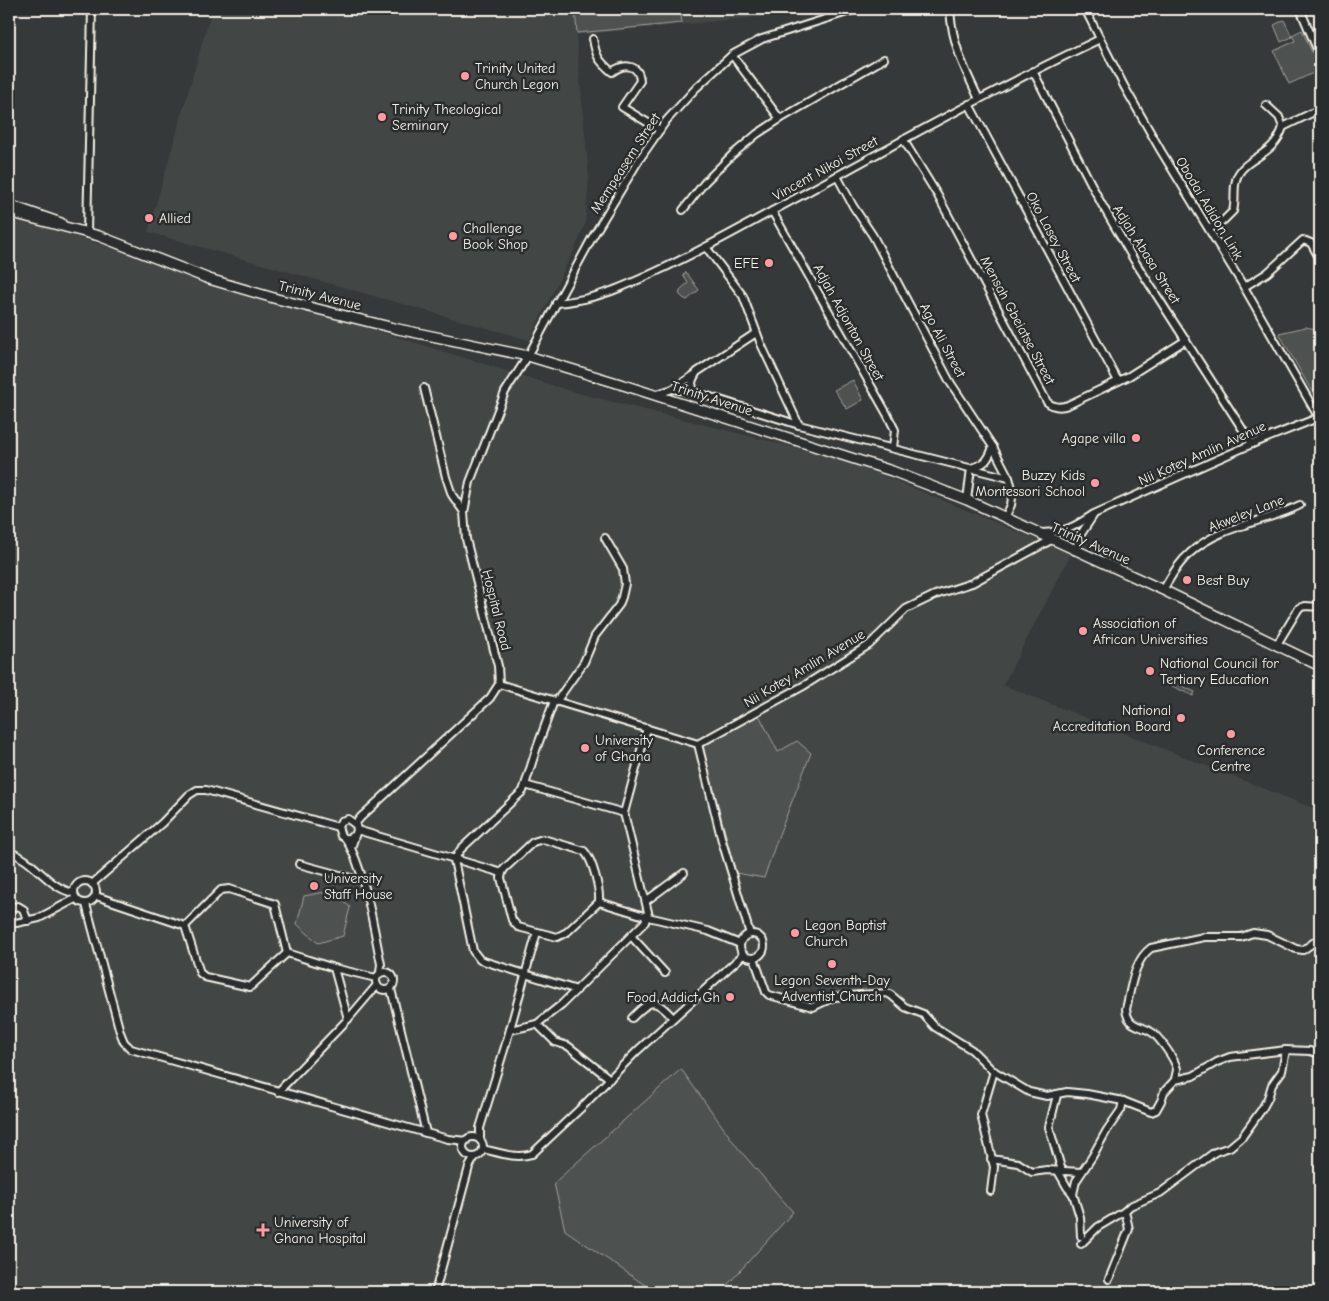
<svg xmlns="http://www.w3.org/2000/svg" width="1329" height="1301" font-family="'Comic Neue',sans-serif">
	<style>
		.built { fill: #434645 }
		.green { fill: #4e514f; stroke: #a1a19c }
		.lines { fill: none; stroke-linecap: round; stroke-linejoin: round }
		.street-casing { stroke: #f4f1e8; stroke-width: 10 }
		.secondary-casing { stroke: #f4f1e8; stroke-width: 12 }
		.street { stroke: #2a2d2e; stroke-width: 6 }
		.secondary { stroke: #2a2d2e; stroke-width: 9 }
		.poi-dot { fill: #ff9aa2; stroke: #2a2d2e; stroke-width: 2 }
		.labels { text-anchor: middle; stroke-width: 5; stroke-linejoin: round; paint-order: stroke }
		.poi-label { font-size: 14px; fill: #f4f1e8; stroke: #2a2d2e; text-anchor: start }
		.street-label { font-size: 14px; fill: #f4f1e8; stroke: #2a2d2e }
	</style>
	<rect width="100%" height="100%" fill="#363939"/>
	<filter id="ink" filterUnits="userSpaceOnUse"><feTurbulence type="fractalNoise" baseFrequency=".02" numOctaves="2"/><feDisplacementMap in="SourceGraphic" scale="10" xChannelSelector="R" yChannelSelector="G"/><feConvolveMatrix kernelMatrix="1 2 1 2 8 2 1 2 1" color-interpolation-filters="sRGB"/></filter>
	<g filter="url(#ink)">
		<g class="built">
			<polygon points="212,9 838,9 576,35 589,178 585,224 576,246 529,340 148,232"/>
			<polygon points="9,216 574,392 848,461 1071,554 1003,685 1320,811 1320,1292 9,1292"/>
		</g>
		<g class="green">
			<polygon points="575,9 680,9 682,23 577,33"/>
			<polygon points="1284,20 1292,37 1281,42 1274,25"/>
			<polygon points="1302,30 1320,70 1289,84 1274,51 1295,41 1292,35"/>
			<polygon points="686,272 699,290 687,300 683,298 679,294 681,289 688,283 683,275"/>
			<polygon points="1306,327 1320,330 1320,406 1279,333"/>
			<polygon points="853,380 863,400 847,409 834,390"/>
			<polygon points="1172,681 1195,692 1193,696 1170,685"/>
			<polygon points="759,715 778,752 797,741 811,753 778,837 764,878 736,873 702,746"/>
			<polygon points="330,891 350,907 343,936 318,943 297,924 304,896"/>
			<polygon points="681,1069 738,1148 793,1212 721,1292 655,1292 565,1230 554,1183"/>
		</g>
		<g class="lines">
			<defs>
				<g id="street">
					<path d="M950,9C952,44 964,68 979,99"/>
					<polyline points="1085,9 1124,86 1161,151 1244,287 1319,418"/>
					<polyline points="1300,9 1320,56"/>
					<path d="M593,39C596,57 599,61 612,72C624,63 639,64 640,81L622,107L660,130"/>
					<polyline points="732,55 780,119"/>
					<polyline points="1033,71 1101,203 1134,260 1252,444"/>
					<polyline points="969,104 1118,381"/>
					<polyline points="1283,127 1320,109"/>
					<path d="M903,139L938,196L1047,402C1053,407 1060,408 1068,405L1129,376L1186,340"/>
					<polyline points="837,176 853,206 873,236 950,382 993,447 1009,478 1013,491 1011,505 1005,518"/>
					<polyline points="683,210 705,182 732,155 757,134 780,119 884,59"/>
					<polyline points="772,211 887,414 895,430 893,448"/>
					<path d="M1209,229L1224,220L1233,211C1236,201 1233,190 1236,180C1242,157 1274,158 1283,127L1279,117L1266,105"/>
					<polyline points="87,232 92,9"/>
					<polyline points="706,247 743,296 761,344 799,425"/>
					<polyline points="1244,287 1267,273 1303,240 1311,243 1320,259"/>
					<path d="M556,303C598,300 628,285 666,267C708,247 748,224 789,202C892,146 994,89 1100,39"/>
					<path d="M756,333L697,372C692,380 690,384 695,392L799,425L1009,478"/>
					<polyline points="424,388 446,477 452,495 464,512"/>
					<polyline points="673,389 695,392"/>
					<polyline points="654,395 673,389 694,375"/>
					<path d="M967,500L971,468C985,464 988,461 993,447"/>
					<path d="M1041,533C1067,532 1072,528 1094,514L1252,444L1320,417"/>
					<polyline points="1075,551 1081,534 1093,516"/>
					<path d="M1163,590C1171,577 1178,563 1190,553C1220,525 1265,523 1300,505"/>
					<polyline points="1276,646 1299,608 1305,606 1320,607"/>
					<polyline points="499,684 698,744"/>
					<polyline points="556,702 584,662 595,636 619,605 622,597 625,584 623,569 605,538"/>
					<polyline points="698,744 805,685 869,645 906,609 935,595 972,583 1051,540"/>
					<polyline points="698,744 722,841 750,934"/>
					<polyline points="525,785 536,750 554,701"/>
					<polyline points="624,813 647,728"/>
					<polyline points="355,824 361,817 490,698 499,684 498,666 466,539 464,512 470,482 505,392 528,356 592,238 639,160 666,121 696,88 732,55 762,39 857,9"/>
					<polyline points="357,830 502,873"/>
					<path d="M346,839C366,873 373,926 381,964L380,973"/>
					<path d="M543,839L584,851C593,860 600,889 599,902L567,932L557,937L518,927L512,920L501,878L502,873L504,869L533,842Z"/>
					<polyline points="351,848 357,830 356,825 348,819 341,821 338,827 341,836 346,839 353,836"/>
					<path d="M9,852C34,859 47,887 73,893"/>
					<polyline points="299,864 362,881"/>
					<circle cx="85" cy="892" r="11"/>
					<polyline points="92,884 162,823 189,795 197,790 206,790 338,827"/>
					<polyline points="96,896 185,926 200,973 205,977 250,987 287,953 334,968 376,978"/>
					<polyline points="646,901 684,873"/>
					<polyline points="599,902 648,917 708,931 740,944"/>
					<polyline points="86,904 120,1032 124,1042 131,1049 426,1133"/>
					<polyline points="28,921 23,909 18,906 11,908 9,910 10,920 16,923 39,918 75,899"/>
					<polyline points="185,926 221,890 229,889 275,904 287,953"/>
					<circle cx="752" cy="946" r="12"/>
					<polyline points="631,936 665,973"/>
					<polyline points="754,958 766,992 769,995 813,1007 834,997 887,993 891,995 905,1007 923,1014 935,1027 972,1050 992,1070 1029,1092 1047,1096 1067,1092 1087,1094 1123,1101 1151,1112 1156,1110 1161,1101 1164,1092 1175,1080 1193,1076 1217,1062 1230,1057 1286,1050 1310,1051 1320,1054"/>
					<polyline points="334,968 348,1019"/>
					<circle cx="385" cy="981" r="9"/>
					<polyline points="391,989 426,1133 448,1139 466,1141"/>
					<path d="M632,1018C650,1000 654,997 673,1018"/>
					<polyline points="537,1024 555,1042 568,1046 610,1079"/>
					<polyline points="510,1030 537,1024 562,1004 645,922 648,912 624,813 525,785 523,791 461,849 454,860 473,951 480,960 577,990"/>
					<path d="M1175,1080C1175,1077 1177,1072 1177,1069C1175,1059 1160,1039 1153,1033C1140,1024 1128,1028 1126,1009C1131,990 1133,961 1151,948L1204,937H1241L1253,933L1267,935L1296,949L1303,950L1320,938"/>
					<polyline points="278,1092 348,1019 377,985"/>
					<polyline points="1057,1095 1049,1127 1062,1171"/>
					<circle cx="473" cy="1147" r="10"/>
					<polyline points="480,1140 480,1128 507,1040 537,932"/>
					<path d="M483,1149C500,1153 516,1159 532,1154L582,1107L637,1051L743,955"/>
					<polyline points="991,1159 1018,1163 1032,1172 1047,1170 1081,1172"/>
					<polyline points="1058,1171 1067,1187 1073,1194"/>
					<polyline points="991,1191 994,1167 981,1115 994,1071"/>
					<polyline points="1081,1236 1080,1217 1073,1194 1076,1181 1092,1157 1107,1130 1121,1110 1123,1101"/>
					<polyline points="1081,1244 1098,1227 1125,1211 1130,1206 1160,1193 1215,1152 1230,1147 1242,1137 1262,1109 1268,1098 1272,1085 1282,1071 1286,1050"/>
					<polyline points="1109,1279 1129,1229 1125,1211"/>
					<polyline points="435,1292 469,1167 475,1157"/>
				</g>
				<g id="secondary">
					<polyline points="9,205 61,223"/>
					<polyline points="9,212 99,236 209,279 277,299 398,329 528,356 617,383 892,471 967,500 1163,590 1320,666"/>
				</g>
			</defs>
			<use href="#street" class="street-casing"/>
			<use href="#secondary" class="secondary-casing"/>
			<use href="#street" class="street"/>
			<use href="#secondary" class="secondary"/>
		</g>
	</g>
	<g class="poi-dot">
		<circle cx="465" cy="76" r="5"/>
		<circle cx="382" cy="117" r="5"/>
		<circle cx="149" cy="218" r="5"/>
		<circle cx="453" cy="236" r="5"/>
		<circle cx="769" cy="263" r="5"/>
		<circle cx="1136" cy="438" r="5"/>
		<circle cx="1095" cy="483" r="5"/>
		<circle cx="1187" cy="580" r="5"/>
		<circle cx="1083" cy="631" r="5"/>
		<circle cx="1150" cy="671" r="5"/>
		<circle cx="1181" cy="718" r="5"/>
		<circle cx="1231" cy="734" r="5"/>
		<circle cx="585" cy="748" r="5"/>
		<circle cx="314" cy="886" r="5"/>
		<circle cx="795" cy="933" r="5"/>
		<circle cx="832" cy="964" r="5"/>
		<circle cx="730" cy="997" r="5"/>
		<path d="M260.5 1222.5h5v5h5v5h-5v5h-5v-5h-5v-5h5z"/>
	</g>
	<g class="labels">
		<g class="poi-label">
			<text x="475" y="73">Trinity United<tspan x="475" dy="16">Church Legon</tspan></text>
			<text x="392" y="114">Trinity Theological<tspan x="392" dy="16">Seminary</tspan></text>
			<text x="159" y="223">Allied</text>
			<text x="463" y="233">Challenge<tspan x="463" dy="16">Book Shop</tspan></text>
			<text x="759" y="268" text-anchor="end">EFE</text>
			<text x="1126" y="443" text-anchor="end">Agape villa</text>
			<text x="1085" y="480" text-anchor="end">Buzzy Kids<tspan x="1085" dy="16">Montessori School</tspan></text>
			<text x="1197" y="585">Best Buy</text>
			<text x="1093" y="628">Association of<tspan x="1093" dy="16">African Universities</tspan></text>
			<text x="1160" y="668">National Council for<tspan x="1160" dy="16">Tertiary Education</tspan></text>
			<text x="1171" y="715" text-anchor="end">National<tspan x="1171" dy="16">Accreditation Board</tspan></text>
			<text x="595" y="745">University<tspan x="595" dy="16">of Ghana</tspan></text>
			<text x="1231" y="755" text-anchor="middle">Conference<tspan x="1231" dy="16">Centre</tspan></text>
			<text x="324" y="883">University<tspan x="324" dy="16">Staff House</tspan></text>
			<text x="805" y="930">Legon Baptist<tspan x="805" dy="16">Church</tspan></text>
			<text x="832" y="985" text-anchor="middle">Legon Seventh-Day<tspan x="832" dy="16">Adventist Church</tspan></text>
			<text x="720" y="1002" text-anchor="end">Food Addict Gh</text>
			<text x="274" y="1227">University of<tspan x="274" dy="16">Ghana Hospital</tspan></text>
		</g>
		<g class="street-label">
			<text transform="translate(625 163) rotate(-57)" y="5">Mempeasem Street</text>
			<text transform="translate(825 168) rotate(-29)" y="5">Vincent Nikoi Street</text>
			<text transform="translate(1210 208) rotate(59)" y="5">Obodai Adidon Link</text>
			<text transform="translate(1054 237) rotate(62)" y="5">Oko Lasey Street</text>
			<text transform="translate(1147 254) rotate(58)" y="5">Adjah Abasa Street</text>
			<text transform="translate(320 295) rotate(14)" y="5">Trinity Avenue</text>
			<text transform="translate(1018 320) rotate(62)" y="5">Mensah Gbeiatse Street</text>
			<text transform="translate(849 322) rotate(61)" y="5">Adjah Adjonton Street</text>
			<text transform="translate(943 340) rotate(62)" y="5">Ago Ali Street</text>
			<text transform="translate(712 398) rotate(18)" y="5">Trinity Avenue</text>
			<text transform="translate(1202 453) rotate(-24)" y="5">Nii Kotey Amlin Avenue</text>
			<text transform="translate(1246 513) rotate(-21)" y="5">Akweley Lane</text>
			<text transform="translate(1091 543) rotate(24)" y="5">Trinity Avenue</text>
			<text transform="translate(497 610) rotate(76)" y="5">Hospital Road</text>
			<text transform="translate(804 668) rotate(-31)" y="5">Nii Kotey Amlin Avenue</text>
		</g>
	</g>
	<rect width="1329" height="1301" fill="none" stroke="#2a2d2e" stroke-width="30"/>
	<rect x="15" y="15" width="1299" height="1271" fill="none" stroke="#f4f1e8" stroke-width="2" filter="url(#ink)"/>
</svg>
